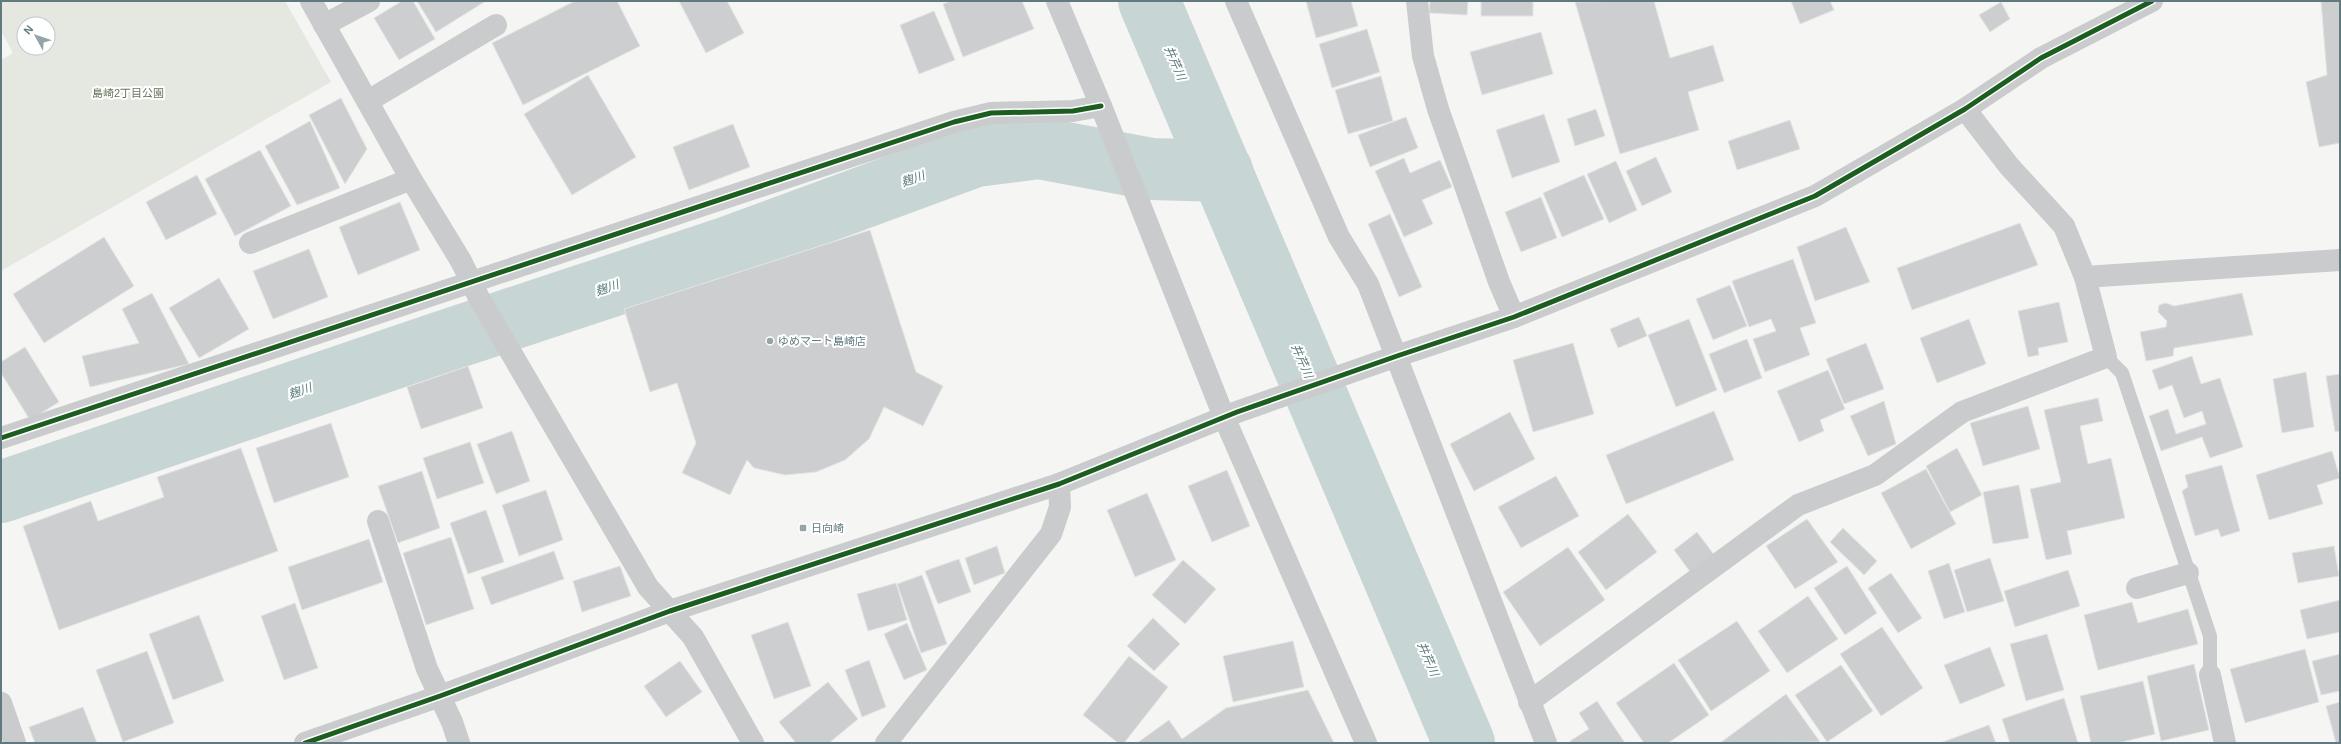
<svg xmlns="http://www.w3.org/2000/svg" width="2341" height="744" font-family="Helvetica,'Noto Sans JP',sans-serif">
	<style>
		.green { fill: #e5e7e1; fill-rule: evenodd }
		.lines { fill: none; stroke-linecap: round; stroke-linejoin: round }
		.river { stroke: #c8d5d5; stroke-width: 62 }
		.building { fill: #cccecf; stroke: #e4e4e4 }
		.service { stroke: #cacbcc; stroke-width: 14 }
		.minor { stroke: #cacbcc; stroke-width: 22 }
		.tertiary { stroke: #cacbcc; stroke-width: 22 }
		.cycleway-casing { stroke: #fff; stroke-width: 8 }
		.cycleway { stroke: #1b5e20; stroke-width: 5 }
		.poi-dot { fill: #94a5a9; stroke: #fff; stroke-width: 1.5 }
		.labels { text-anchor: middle; stroke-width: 4; stroke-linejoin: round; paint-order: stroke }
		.park-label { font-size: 11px; fill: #69775f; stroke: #fff }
		.poi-label { font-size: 11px; fill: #607a80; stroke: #fff; text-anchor: start }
		.water-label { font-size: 12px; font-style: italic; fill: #5a7a7b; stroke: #fff }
	</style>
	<rect width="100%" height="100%" fill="#f5f5f4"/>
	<path class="green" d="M1,1H285L331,82L1,271V60L13,53L1,31ZM24,24H48V48H24Z"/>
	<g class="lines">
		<g class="river">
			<polyline points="1149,1 1464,743"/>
			<polyline points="1,492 430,346 723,249 976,156 1039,148 1151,169 1222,171"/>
		</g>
	</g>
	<g class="building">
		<polygon points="402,1 413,1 435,39 399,60 374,18"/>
		<polygon points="417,1 486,1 436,32"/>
		<polygon points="575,1 617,1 640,46 523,105 492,43"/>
		<polygon points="679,1 727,1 744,33 706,53"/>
		<polygon points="951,1 1022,1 1034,29 963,57 943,4"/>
		<polygon points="1306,1 1351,1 1358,26 1316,38"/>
		<polygon points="1430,1 1468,1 1467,15 1429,13"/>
		<rect x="1481" y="1" width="52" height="15"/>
		<polygon points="1654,1 1670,58 1713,45 1724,81 1688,92 1699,130 1620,154 1575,2"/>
		<polygon points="1791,1 1830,1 1834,10 1800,24"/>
		<polygon points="2321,1 2340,1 2340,143 2319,147 2306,82 2327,75"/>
		<polygon points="2001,2 2010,19 1990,32 1979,15"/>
		<polygon points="934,11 955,60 919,74 900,25"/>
		<polygon points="1367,29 1380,72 1332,88 1319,44"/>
		<polygon points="1541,32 1553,74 1482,95 1470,52"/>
		<polygon points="588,75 636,157 572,195 524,114"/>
		<polygon points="1381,76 1393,121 1348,134 1335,90"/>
		<polygon points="341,98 367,149 345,184 309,115"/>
		<polygon points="1596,109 1605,136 1575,146 1567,119"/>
		<polygon points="1544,114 1560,162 1512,178 1496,130"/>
		<polygon points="1406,117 1418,148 1370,167 1358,135"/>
		<polygon points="1790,120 1800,149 1737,170 1728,141"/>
		<polygon points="310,121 340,188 297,205 265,146"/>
		<polygon points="733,124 750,167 689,190 673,147"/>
		<polygon points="260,150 291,206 235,236 205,179"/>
		<polygon points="1656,157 1672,192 1642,206 1626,171"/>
		<polygon points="1404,158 1410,173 1440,160 1452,187 1422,200 1433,224 1404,237 1375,171"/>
		<polygon points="1616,161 1637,210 1609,223 1587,174"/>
		<polygon points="197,175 217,214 166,240 146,202"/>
		<polygon points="1584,175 1604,219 1562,237 1543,193"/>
		<polygon points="1541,197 1557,238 1521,252 1505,212"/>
		<polygon points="400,202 420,250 358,275 339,227"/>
		<polygon points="1390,214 1422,287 1399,297 1368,224"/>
		<polygon points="2020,223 2038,265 1912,310 1897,268"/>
		<polygon points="1846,227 1870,282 1815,301 1797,247"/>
		<polygon points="870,230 916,372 943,386 923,426 884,407 869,439 845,460 816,472 785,475 754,468 747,460 730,495 682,473 696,443 677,383 650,392 624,309"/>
		<polygon points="104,237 134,286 44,343 13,294"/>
		<polygon points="309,249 328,297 273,319 253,271"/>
		<polygon points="1793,259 1816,323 1800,328 1810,355 1765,372 1753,339 1776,331 1771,319 1749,327 1732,281"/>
		<polygon points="219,278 249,329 199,358 169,308"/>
		<polygon points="1730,285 1747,326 1713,340 1696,299"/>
		<polygon points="152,293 189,364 90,387 82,356 139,343 122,309"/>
		<polygon points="2242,293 2253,335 2174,348 2173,356 2146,361 2140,332 2166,327 2167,321 2158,312 2159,305 2166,303 2174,306"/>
		<polygon points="2059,302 2068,342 2038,348 2039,355 2028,357 2018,311"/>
		<polygon points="1639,317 1647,336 1618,348 1610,329"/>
		<polygon points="1689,319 1717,390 1676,407 1648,335"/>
		<polygon points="1969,319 1986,364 1937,383 1920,338"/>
		<polygon points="1747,339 1762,378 1724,393 1709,354"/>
		<polygon points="1573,343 1594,414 1533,432 1513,360"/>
		<polygon points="1866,343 1884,389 1844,404 1826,359"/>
		<polygon points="25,347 59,402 30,420 1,373 1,362"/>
		<polygon points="2192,356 2201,384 2220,378 2243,447 2210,458 2202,437 2161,451 2149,416 2168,409 2176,434 2206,424 2202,411 2184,418 2172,385 2159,390 2152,370"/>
		<polygon points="468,366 483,408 421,429 407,387"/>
		<polygon points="1828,370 1845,409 1820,420 1824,431 1799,442 1777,391"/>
		<polygon points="2306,372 2314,427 2282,433 2273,379"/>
		<polygon points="2340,374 2340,431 2335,432 2326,376"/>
		<polygon points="2098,398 2103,421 2080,426 2088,464 2111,458 2125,518 2067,531 2072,554 2046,560 2030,489 2061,482 2044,410"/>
		<polygon points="1884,401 1896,444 1868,456 1850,416"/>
		<polygon points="2028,406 2040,449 1983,466 1970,423"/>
		<polygon points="1714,411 1734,460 1626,504 1606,455"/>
		<polygon points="1510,412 1535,459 1474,491 1450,444"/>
		<polygon points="331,423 349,477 274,503 256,448"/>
		<polygon points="512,431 530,481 496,494 477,444"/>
		<polygon points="470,442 484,483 437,499 423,458"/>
		<polygon points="241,448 278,551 59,630 23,526 91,501 98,521 164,497 157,477"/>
		<polygon points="1957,448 1982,495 1950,512 1926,466"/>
		<polygon points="2332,451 2340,478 2317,485 2323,504 2269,520 2256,475"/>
		<polygon points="2222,465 2240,531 2221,537 2218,529 2195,536 2182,491 2188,487 2185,475"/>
		<polygon points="1926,469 1956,524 1911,549 1881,493"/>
		<polygon points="1227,470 1250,526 1212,542 1188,486"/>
		<polygon points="422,471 440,528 398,543 378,486"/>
		<polygon points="1556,476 1579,516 1521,548 1498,507"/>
		<polygon points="2019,485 2029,538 1993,544 1983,492"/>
		<polygon points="546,490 563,540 519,556 502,505"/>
		<polygon points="1147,493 1176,560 1135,577 1107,510"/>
		<polygon points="486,510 504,562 468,574 450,523"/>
		<polygon points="1628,514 1657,552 1606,590 1578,552"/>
		<polygon points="1807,519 1838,562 1795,589 1766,546"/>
		<polygon points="1843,528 1877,561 1864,575 1830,542"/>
		<polygon points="1697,532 1715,556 1691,573 1674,550"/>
		<polygon points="451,537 474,609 426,625 403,553"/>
		<polygon points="369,539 383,582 302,610 288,567"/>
		<polygon points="997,546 1005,573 974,585 965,558"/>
		<polygon points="2334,546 2339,576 2298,583 2292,553"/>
		<polygon points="1568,547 1605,600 1540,646 1503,592"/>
		<polygon points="554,551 564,579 491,605 481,577"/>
		<polygon points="1990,558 2004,601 1967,612 1954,570"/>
		<polygon points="959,559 971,592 938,604 925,571"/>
		<polygon points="1183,560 1216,589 1185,624 1152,595"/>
		<polygon points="1949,563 1965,612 1944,619 1928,571"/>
		<polygon points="620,566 631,596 582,612 573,581"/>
		<polygon points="1847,566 1877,613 1845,635 1814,588"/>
		<polygon points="2068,570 2080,606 2015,627 2004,591"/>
		<polygon points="1891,573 1922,618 1898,633 1868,588"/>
		<polygon points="922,575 947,644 921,653 897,584"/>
		<polygon points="896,583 907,620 868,631 857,594"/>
		<polygon points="1808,596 1838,639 1787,673 1758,631"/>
		<polygon points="2340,600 2340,632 2307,639 2300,610"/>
		<polygon points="2132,602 2138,623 2188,609 2198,644 2098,670 2084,615"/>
		<polygon points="295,603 318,668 284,680 261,616"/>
		<polygon points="199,615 224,681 173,700 149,634"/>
		<polygon points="1153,618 1180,644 1154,671 1127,646"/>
		<polygon points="1737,621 1770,671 1711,711 1678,660"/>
		<polygon points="788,622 811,686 774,699 751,635"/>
		<polygon points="907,623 927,670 904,680 884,634"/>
		<polygon points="1882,627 1923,688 1881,716 1840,654"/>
		<polygon points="2047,634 2064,690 2026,701 2010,644"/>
		<polygon points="1293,641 1304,687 1233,702 1223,656"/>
		<polygon points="1990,647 2005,686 1960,704 1944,665"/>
		<polygon points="2305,649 2319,702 2245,723 2230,669"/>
		<polygon points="147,651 174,723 123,742 96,670"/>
		<polygon points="2340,654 2340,691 2321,695 2312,661"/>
		<polygon points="1129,656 1168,687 1124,743 1118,743 1083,715"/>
		<polygon points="869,660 886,707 862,717 845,670"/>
		<polygon points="680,661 702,692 666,717 644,686"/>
		<polygon points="1674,663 1709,715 1668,743 1644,743 1616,703"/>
		<polygon points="2194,664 2209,730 2161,741 2147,676"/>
		<polygon points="1841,665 1873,711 1827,742 1795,695"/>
		<polygon points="2143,681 2155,734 2118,743 2091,743 2080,696"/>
		<polygon points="828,682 858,719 829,743 796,743 779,722"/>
		<polygon points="1308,690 1334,743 1137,743 1169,720 1182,739 1226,708"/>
		<polygon points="1786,694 1820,742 1720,743"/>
		<polygon points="2064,698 2078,743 2010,743 2002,719"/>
		<polygon points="1597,701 1625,743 1572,743 1570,741 1589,729 1579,713"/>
		<polygon points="2340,702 2340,743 2336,743 2326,706"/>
		<polygon points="83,707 97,743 35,743 29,727"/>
		<polygon points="1989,725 1996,743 1940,743"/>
	</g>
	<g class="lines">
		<polyline class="service" points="2106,357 2122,373 2210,636 2210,675"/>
		<g class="minor">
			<polyline points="311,1 411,179 461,261 479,298 648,587 693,637 753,743"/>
			<polyline points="1057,1 1101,106 1224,417 1366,743"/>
			<polyline points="1236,1 1339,237 1368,284 1546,743"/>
			<polyline points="1417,1 1423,56 1438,109 1499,282 1514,317"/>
			<polyline points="324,25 369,1"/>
			<polyline points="368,101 496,25"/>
			<polyline points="250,243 411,179"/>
			<polyline points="2085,277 2340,260"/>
			<polyline points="1,438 954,122 991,113 1073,111 1101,106"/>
			<polyline points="378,521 427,669 452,722 459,743"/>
			<polyline points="2137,588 2188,573"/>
			<polyline points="2210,675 2225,743"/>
			<polyline points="1529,702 1798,505 1875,475 1962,412 2106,357 2085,277 2064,226 2009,166 1965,109"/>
			<polyline points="1,703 15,743"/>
			<polyline points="886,743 1051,534 1060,507 1059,484"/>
		</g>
		<polyline class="tertiary" points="305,743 440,696 670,611 1059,484 1237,412 1397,356 1514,317 1815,196 1965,109 2041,58 2152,1"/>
		<defs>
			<g id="cycleway">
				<polyline points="1,438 954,122 991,113 1073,111 1101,106"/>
				<polyline points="305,743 440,696 670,611 1059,484 1237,412 1397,356 1514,317 1815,196 1965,109 2041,58 2152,1"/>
			</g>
		</defs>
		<use href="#cycleway" class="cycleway-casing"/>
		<use href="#cycleway" class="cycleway"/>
	</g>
	<g class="poi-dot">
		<circle cx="770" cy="341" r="4"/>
		<rect x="799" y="524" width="8" height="8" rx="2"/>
	</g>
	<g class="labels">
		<g class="park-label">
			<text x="128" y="97">島崎2丁目公園</text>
		</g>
		<g class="poi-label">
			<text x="778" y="345">ゆめマート島崎店</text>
			<text x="811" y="532">日向崎</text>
		</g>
		<g class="water-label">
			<text transform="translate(1175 63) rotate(67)" y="4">井芹川</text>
			<text transform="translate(913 179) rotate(-20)" y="4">麹川</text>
			<text transform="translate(607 288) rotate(-19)" y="4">麹川</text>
			<text transform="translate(1302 361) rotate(67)" y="4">井芹川</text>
			<text transform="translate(300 391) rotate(-19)" y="4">麹川</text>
			<text transform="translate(1428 659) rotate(67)" y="4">井芹川</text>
		</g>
	</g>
	<rect width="2341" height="744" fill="none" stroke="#607a80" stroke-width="4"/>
	<g transform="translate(36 36) rotate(310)"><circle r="19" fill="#ffffff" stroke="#bfcacc"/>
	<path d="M0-3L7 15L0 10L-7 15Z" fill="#94a5a9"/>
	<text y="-6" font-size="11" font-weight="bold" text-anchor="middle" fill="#607a80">N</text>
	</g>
</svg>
